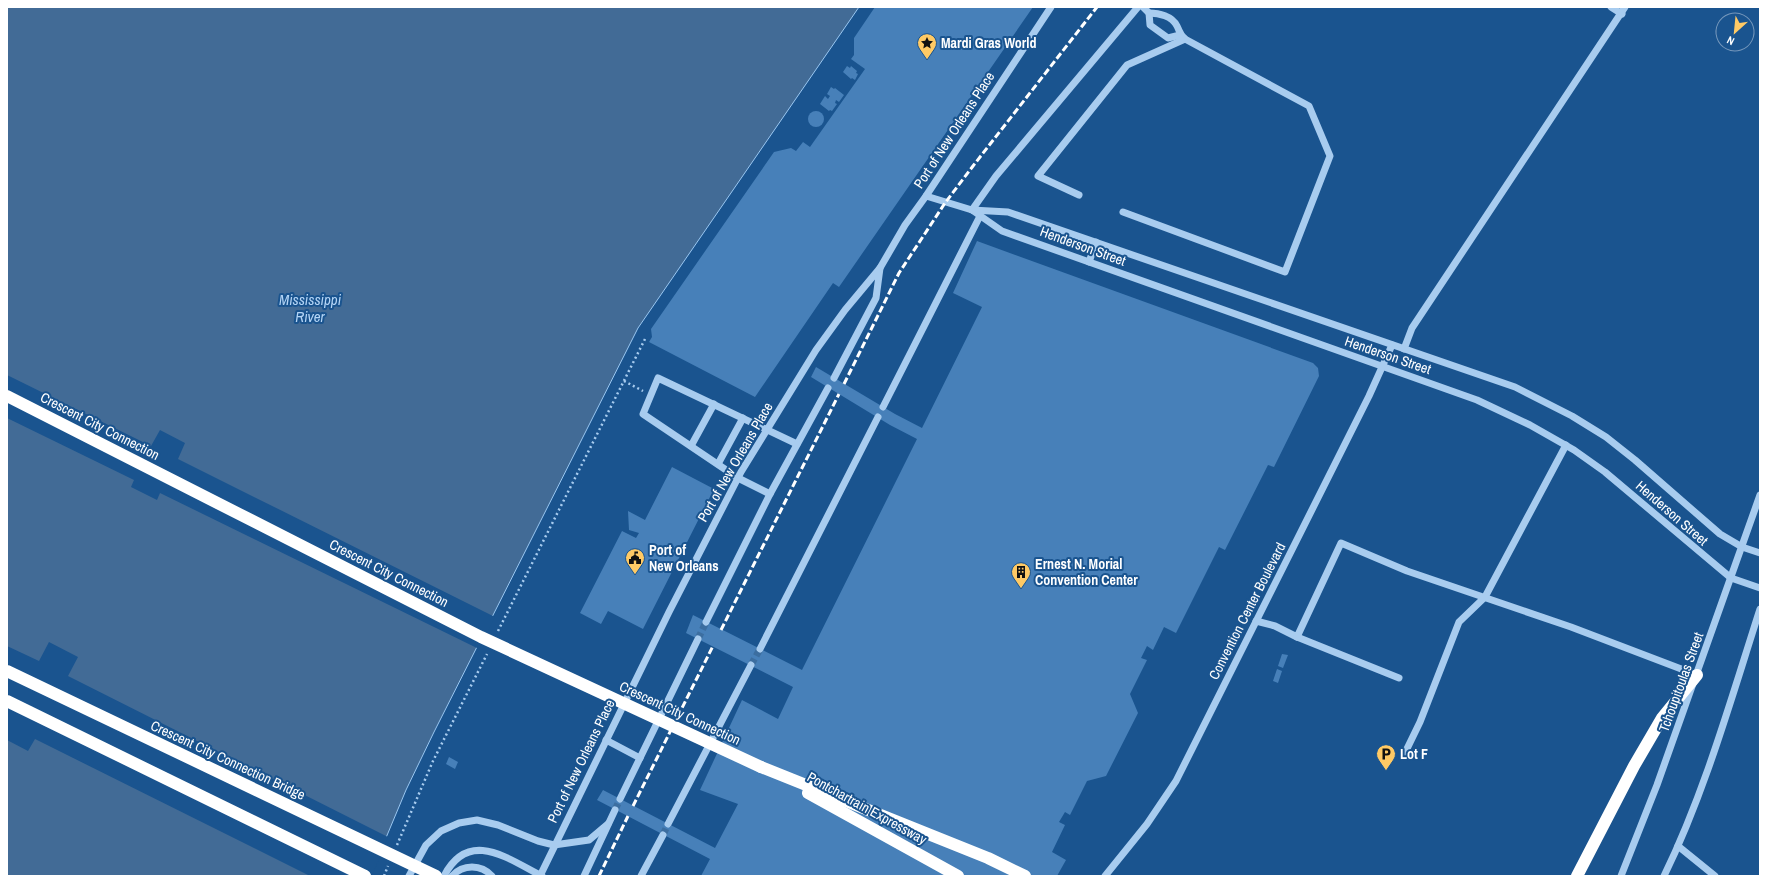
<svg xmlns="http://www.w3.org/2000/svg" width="1767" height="883" font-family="'Archivo Narrow',sans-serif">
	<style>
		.water { fill: #426b96; stroke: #9ac7f1 }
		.pier { fill: #1a548f }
		.building { fill: #4780b9 }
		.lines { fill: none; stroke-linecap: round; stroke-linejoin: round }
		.minor-tunnel { stroke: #3c6ea0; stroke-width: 7; stroke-dasharray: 7 3.5; stroke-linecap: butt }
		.path { stroke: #a8ccef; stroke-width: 2.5; stroke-dasharray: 2 3; stroke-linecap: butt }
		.minor { stroke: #a8ccef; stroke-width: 7 }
		.highway { stroke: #fff; stroke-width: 12 }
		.rail { stroke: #fff; stroke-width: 3; stroke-dasharray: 7 3; stroke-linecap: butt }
		.highway-bridge { stroke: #fff; stroke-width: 12 }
		.labels { text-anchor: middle; stroke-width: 4; stroke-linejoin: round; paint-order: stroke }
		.poi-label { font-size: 14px; font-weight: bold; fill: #fff; stroke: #1a548f; text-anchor: start }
		.street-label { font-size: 14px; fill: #fff; stroke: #1a548f }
		.water-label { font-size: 15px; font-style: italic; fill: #b4d5f6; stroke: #1a548f }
	</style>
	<rect width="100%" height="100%" fill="#1a548f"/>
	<polygon class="water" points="7,7 859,7 638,328 434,732 406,790 370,876 7,876"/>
	<g class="pier">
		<polygon points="7,375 151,446 160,430 185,443 178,459 495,617 479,649 160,493 157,500 131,487 134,480 7,418"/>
		<polygon points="49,642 78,657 68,676 388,837 372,876 310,876 35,739 28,751 7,740 7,646 39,661"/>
	</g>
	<g class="building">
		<polygon points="875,7 1033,7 839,287 833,283 755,397 649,342 652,337 651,329 774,152 791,148 796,151 803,142 810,147 865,69 851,59 854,55 854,38"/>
		<polygon points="847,66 850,68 851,66 857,71 856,73 858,74 855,80 852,78 851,79 843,72"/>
		<polygon points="831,87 834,89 835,88 844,95 839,102 836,100 835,103 837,104 832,111 830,110 829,111 820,104 825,96 828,99 830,96 827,94"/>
		<circle cx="816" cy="119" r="8"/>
		<polygon points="977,241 1313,363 1318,368 1319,376 1274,467 1268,465 1225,550 1219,547 1176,633 1164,627 1153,650 1147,646 1141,658 1147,660 1130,694 1138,713 1106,776 1087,781 1070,815 1065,812 1059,822 1065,825 1052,852 1066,860 1057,876 701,876 710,859 597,800 603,790 715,848 738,804 700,790 742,700 778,719 793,687 686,633 693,615 802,670 917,439 890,425 811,377 816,367 895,414 922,428 982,307 953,293"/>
		<polygon points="672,467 714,489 643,629 608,611 601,624 580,613 622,531 636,538 639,533 629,530 628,511 645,520"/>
		<polygon points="1282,654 1288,655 1283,668 1278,666"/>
		<polygon points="1277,669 1282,671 1278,683 1273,681"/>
		<polygon points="449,757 458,762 455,769 446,764"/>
	</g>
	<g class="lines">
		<g class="minor-tunnel">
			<polyline points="698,639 706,622"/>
			<polyline points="751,665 760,649"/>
			<polyline points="615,810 620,799"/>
			<polyline points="663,835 668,824"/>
		</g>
		<g class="path">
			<polyline points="624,381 643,391"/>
			<polyline points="498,631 645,339"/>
			<polyline points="397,845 433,761 487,654"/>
			<polyline points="384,876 388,866"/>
		</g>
		<g class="minor">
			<polyline points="1143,7 1149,13 1150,25 1168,38 1180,35"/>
			<polyline points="1611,7 1622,14"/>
			<polyline points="1079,195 1038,176 1127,65 1185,39"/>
			<polyline points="926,196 972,210 1008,212 1515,387 1572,416 1606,437 1635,460 1720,534 1742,547 1760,553"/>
			<polyline points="972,210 1002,231 1477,400 1530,425 1574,450 1605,472 1731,578 1760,588"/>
			<polyline points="972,210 996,176 1138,7"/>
			<path d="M1123,212L1285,272L1330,156L1309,106L1185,39C1180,35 1180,32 1177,26C1172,16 1159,13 1149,13"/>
			<polyline points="1089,262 1096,242"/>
			<polyline points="880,268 905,225 926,196 1051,7"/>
			<polyline points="1404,349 1412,328 1625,7"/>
			<polyline points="883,407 980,216"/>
			<polyline points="691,446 714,404"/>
			<polyline points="718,464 743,418"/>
			<polyline points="770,494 738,478 643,414 658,378 797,444"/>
			<polyline points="1256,621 1275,626 1297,637 1341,543 1407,571 1571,627 1697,675"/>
			<polyline points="706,622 770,494 828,388"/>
			<polyline points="1297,637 1399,678"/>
			<polyline points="760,649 878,417"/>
			<polyline points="606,740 640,758"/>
			<polyline points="1403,757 1420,722 1459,622 1485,597 1566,445"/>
			<polyline points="620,799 698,639"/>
			<polyline points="668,824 751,665"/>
			<polyline points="1678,846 1715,876"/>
			<polyline points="409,876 426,845 441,831 459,823 477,820 498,825 538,841 554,845 589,840 608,824"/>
			<path d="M444,876C469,828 508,859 542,876"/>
			<path d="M452,876C463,864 481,864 492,876"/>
			<polyline points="540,876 669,612 741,472 816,350 845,310 880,268 876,298 834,378"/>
			<polyline points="584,876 615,810"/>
			<polyline points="641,876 663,835"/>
			<polyline points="1105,876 1147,824 1176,781 1369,396 1392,345"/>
			<polyline points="1621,876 1657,785 1760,495"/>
			<path d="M1664,876C1705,792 1731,699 1760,609"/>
		</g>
		<g class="highway">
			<polyline points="7,701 365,876"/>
			<polyline points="761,767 988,858 1025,876"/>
			<polyline points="808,793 958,876"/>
			<polyline points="1577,876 1634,766 1662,718 1697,675"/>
		</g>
		<g class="rail">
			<polyline points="844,384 899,273 945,203 973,166 1097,7"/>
			<polyline points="721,630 839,394"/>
			<polyline points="633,806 713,646"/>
			<polyline points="599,876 628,816"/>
		</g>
		<g class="highway-bridge">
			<polyline points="7,396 481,637 761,767"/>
			<polyline points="7,671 436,876"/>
		</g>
	</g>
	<defs>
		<symbol id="sight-pin" viewBox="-11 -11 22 30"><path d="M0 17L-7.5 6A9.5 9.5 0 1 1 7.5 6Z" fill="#ffca65" stroke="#1a548f"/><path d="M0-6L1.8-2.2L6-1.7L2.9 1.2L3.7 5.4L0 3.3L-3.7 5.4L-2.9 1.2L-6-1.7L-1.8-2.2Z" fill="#111"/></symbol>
		<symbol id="civic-pin" viewBox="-11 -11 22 30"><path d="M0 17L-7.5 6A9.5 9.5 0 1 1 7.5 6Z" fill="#ffca65" stroke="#1a548f"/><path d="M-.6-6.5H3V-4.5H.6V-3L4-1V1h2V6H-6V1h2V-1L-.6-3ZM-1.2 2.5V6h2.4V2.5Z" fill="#111"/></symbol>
		<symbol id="building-pin" viewBox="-11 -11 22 30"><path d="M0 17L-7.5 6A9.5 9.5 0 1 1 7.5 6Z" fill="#ffca65" stroke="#1a548f"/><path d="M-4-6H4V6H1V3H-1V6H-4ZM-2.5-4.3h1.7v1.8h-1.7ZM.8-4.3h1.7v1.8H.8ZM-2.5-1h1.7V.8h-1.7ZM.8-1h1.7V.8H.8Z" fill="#111"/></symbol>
		<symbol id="parking-pin" viewBox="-11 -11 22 30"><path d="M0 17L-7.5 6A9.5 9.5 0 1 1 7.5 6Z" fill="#ffca65" stroke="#1a548f"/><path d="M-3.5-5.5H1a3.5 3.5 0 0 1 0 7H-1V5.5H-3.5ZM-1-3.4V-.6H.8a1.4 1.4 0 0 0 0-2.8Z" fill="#111"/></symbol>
	</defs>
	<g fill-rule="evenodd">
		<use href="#sight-pin" x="916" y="32" width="22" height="30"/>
		<use href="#civic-pin" x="624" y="547" width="22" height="30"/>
		<use href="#building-pin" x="1010" y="561" width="22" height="30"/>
		<use href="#parking-pin" x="1375" y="743" width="22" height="30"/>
	</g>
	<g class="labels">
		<g class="poi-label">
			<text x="941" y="48">Mardi Gras World</text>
			<text x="649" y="555">Port of<tspan x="649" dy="16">New Orleans</tspan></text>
			<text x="1035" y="569">Ernest N. Morial<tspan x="1035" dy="16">Convention Center</tspan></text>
			<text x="1400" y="759">Lot F</text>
		</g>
		<g class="street-label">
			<text transform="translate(954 130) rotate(-57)" y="5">Port of New Orleans Place</text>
			<text transform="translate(1083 246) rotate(20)" y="5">Henderson Street</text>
			<text transform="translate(1388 355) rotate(19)" y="5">Henderson Street</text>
			<text transform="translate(100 426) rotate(27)" y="5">Crescent City Connection</text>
			<text transform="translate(735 462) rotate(-60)" y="5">Port of New Orleans Place</text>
			<text transform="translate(1672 513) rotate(41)" y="5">Henderson Street</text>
			<text transform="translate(389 573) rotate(27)" y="5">Crescent City Connection</text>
			<text transform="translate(1247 611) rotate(-63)" y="5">Convention Center Boulevard</text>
			<text transform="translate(1681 682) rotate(-70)" y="5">Tchoupitoulas Street</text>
			<text transform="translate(680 713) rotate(25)" y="5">Crescent City Connection</text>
			<text transform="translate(228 760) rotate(25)" y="5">Crescent City Connection Bridge</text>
			<text transform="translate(581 761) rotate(-64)" y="5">Port of New Orleans Place</text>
			<text transform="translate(867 808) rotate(29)" y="5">Pontchartrain Expressway</text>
		</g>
		<g class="water-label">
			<text x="310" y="305">Mississippi<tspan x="310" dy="17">River</tspan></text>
		</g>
	</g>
	<rect width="1767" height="883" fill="none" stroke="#ffffff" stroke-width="16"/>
	<g transform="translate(1735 32) rotate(207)"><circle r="19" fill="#1a548f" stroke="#7698bc"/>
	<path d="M0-3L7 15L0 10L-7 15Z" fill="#ffca65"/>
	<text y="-6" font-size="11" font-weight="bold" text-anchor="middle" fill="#ffffff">N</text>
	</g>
</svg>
